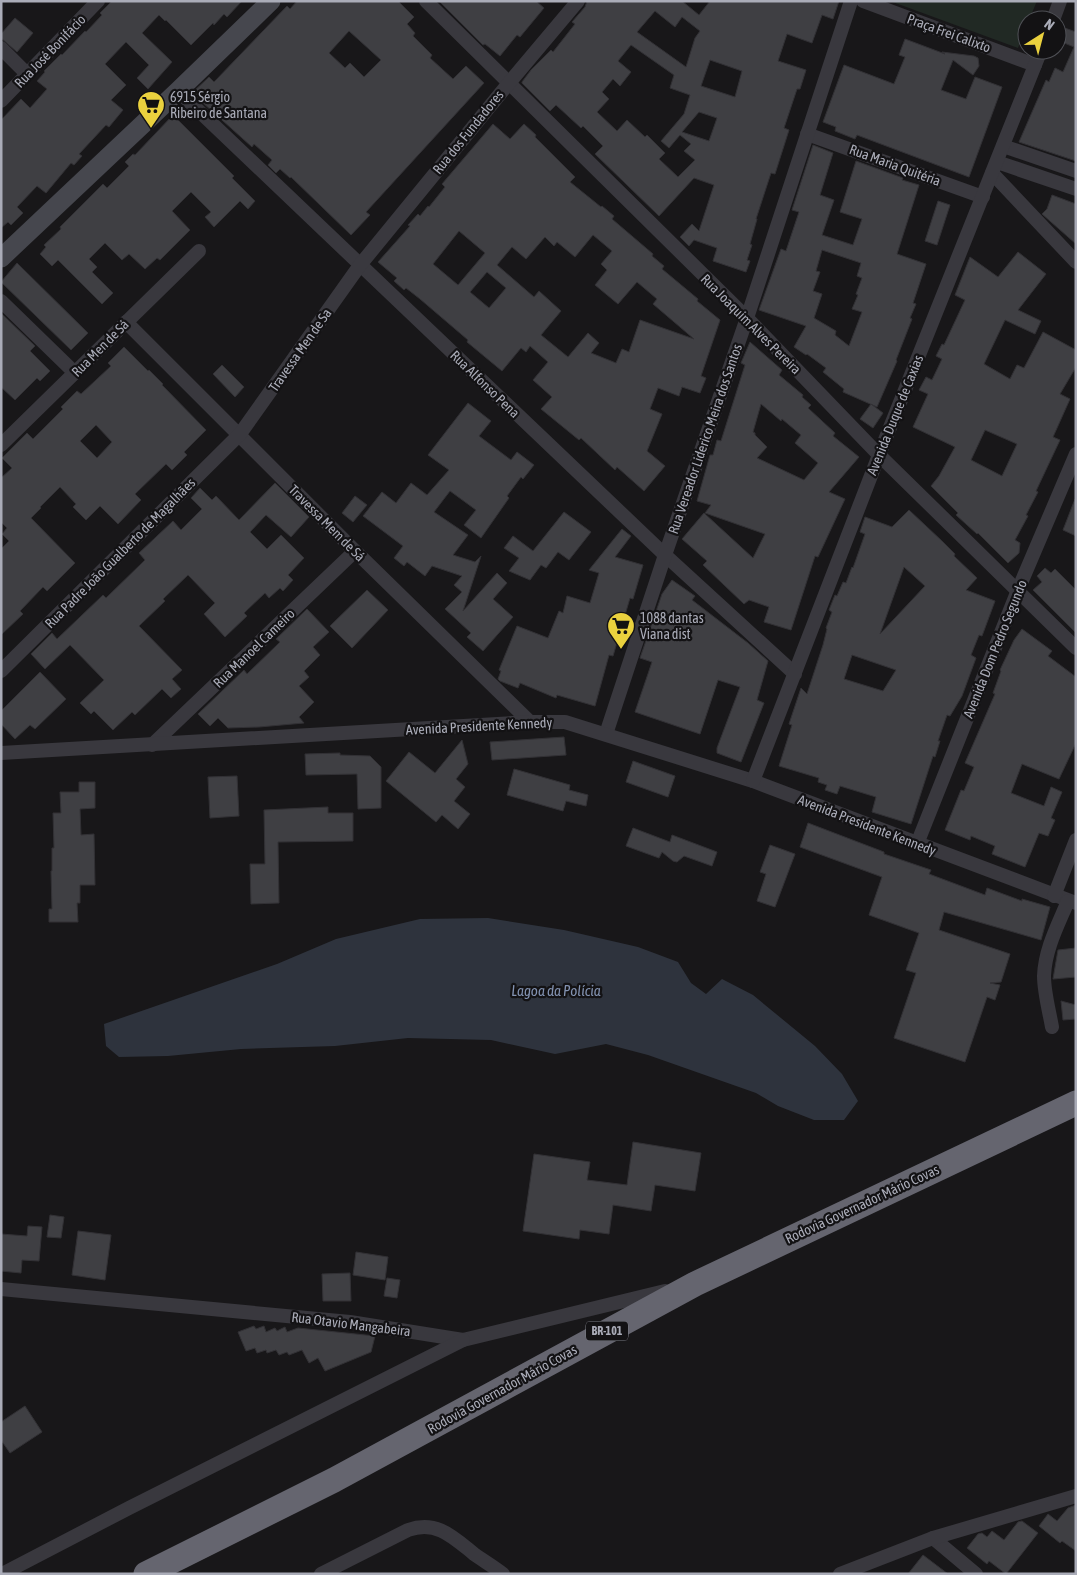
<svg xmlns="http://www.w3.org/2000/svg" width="1077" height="1575" font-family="'Asap Condensed',sans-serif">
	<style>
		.green { fill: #212924 }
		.water { fill: #2e333d }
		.building { fill: #3f3f43; stroke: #323135; fill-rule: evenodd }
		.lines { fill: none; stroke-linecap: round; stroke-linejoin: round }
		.street { stroke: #39383e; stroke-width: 14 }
		.secondary { stroke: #46474e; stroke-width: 19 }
		.highway { stroke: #65656f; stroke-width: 25 }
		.labels { text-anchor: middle; stroke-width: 4.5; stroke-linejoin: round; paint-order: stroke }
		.shield { fill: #131214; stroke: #7d7e87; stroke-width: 1 }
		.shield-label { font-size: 12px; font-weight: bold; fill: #aaacb8 }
		.street-label { font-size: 14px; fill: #aaacb8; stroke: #131214 }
		.poi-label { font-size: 14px; fill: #aaacb8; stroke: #131214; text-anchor: start }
		.water-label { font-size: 15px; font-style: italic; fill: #8393b2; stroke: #131214 }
	</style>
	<rect width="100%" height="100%" fill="#181719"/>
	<polygon class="green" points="890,1 1037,1 1029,20 1027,20 1027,25 1018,48"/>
	<polygon class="water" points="488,918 564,930 638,947 678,962 691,983 706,994 722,979 753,995 815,1046 842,1074 858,1101 844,1120 814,1120 778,1106 756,1093 648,1055 606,1044 555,1054 491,1040 408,1038 335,1046 241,1049 168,1056 119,1057 106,1046 104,1024 277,964 336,939 420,919"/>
	<g class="building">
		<polygon points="112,1 242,1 227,17 224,14 214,25 213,23 191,45 166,20 165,21 159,15 142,33 172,62 148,89 137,78 149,65 126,42 105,64 126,85 111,100 123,110 109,127 106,125 79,154 82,156 74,165 71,163 46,193 37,186 17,207 23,213 11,225 8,222 1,228 1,120 21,99 30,108 47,89 37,81 45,72 44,71 61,54 62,55 85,31 86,32 102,15 100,13"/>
		<path d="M297,1H398L414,17L407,24L415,33L413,36L432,55L430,58L453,79L466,66L484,83L366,212L370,215L351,235L291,177L290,178L280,169L276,173L268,165L272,160L254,144L252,147L192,93L209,77L214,82L287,6L290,9ZM349,31L381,60L364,77L350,63L345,68L329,53Z"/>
		<polygon points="439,1 536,1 544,8 520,37 517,35 500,56 485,44 483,45"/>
		<path d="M587,1H682L699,15L710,1H839L833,19L822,15L812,43L787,34L778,61L806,70L800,89H797L784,128L789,130L775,174L771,173L756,219H757L750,244L752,245L747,260L750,261L746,272L713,261L717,248L694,240L689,246L680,237L692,224L699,231L714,185L694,178L659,216L595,154L603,146L583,126L581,128L556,105L550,111L522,83V82L531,70L551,50L553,52L575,24L572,22L585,7ZM655,11L675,27L682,17L700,31L695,38L686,67L637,32ZM631,45L674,75L670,88L690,95L684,114L661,141L669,148L680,135L691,144L684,151L695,160L678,177L659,159L665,153L647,135L645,137L627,120L617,131L597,112L609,99L602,92L613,79L620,86L631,72L618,61ZM710,60L742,71L735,97L701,86ZM699,112L717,118L709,141L682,132Z"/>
		<polygon points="15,18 33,33 17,52 1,38 1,34"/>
		<polygon points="1059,26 1076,32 1076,161 1019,142 1046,80 1049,82 1055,68 1063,72 1074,47 1057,40 1057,28"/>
		<polygon points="905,39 945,54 942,52 974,56 978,58 979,66 973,75 953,60 941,90 966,99 975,77 1002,87 969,177 857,135 855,139 835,131 836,127 823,122 844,65 894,84 905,57 899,55"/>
		<polygon points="173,115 234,176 232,178 255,201 248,209 240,201 214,227 205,217 211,212 191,192 172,211 190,230 160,260 157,258 145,269 129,254 122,260 105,243 89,259 97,267 92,272 113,293 102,304 58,260 52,266 40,254 46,247 44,245 61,229 60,227 103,184 107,188 129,166 125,162 133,154 135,155"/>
		<path d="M493,124L510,139L524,124L536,135L535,137L575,177L570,182L601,207L602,206L614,216L612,219L653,254L652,256L664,266L662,269L698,299L697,301L720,320L701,376L706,378L700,393L682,387L679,396L658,388L650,409L662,414L647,451L665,466L644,491L617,467L615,470L581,438L579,440L541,409L552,397L533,380L548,362L530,346L526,352L521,348L502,371L467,342L468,340L420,299L406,288L404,290L394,281L397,278L378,262L410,226L408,225L418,214L420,216L428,206L429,207L445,187L442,184ZM459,231L485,253L458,285L433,264ZM593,235L612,251L601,264L607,270L595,285L618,304L637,282L657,299L653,304L694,339L640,320L629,352L622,349L616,363L591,353L599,343L588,333L568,357L541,335L561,311L539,291L534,297L497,265L512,247L526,259L545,237L554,246L557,242L575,257ZM487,272L506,288L489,308L470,292Z"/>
		<path d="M813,145L833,153L820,195L834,200L822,235L853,245L862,219L840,212L856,161L903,178L902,180L919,185L897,254L926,264L913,303L916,304L910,318L912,319L896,360L897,361L877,407L843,392L844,389L823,372L826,368L807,354L806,355L794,347L806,326L759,310L781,249L786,251L799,212L792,210ZM822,250L861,263L857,276L862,278L856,294L858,295L852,309L862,312L849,346L835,335L836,331L814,318L822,294L813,291L820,272L816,271Z"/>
		<polygon points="1052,195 1076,204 1076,244 1042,214 1047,209"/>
		<polygon points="938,201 950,205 937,245 925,241"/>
		<path d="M1018,252L1046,274L1018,310L1041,321L1035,334L1005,320L984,364L1010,379L1017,365L1024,368L1043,332L1076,350V367L1060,394L1070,399L1053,437L1060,440L1036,491L1038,492L1026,515L1028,516L1015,540L1020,543L1019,553L1008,563L978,533L977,534L956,515L958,513L931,486L939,476L955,447L913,427L928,394L919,390L926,377L932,380L942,359L936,356L942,344L944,345L965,300L955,295L970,257L998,277ZM985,430L1017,444L1002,476L971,460Z"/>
		<polygon points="17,263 88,333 71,350 1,282"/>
		<polygon points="1,313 35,346 30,351 50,371 40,381 37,378 15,400 1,387"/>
		<path d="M750,342L782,370L779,375L803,395L802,397L811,405L808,408L835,433L833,436L859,457L829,492L845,499L818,557L815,556L791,630L764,622L769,607L749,600L744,604L703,565L707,561L682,539L704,513L753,558L765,534L705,513L711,505L697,501L710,455H713L717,440L721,441L745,365L741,363ZM761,404L781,421L782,419L801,435L795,443L818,463L804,480L757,458L767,447L755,435V433L753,432Z"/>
		<path d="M124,347L148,371L149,370L163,384L162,385L206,430L184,452L187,455L172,470L166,464L135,494L141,500L118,524L100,506L86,520L73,507L76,504L60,487L40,507L41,508L31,518L75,563L47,591L43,587L20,611L23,614L1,635V549L9,541L2,534L7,528L1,522V478L12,468L2,458L27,433L33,439L63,409L61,407L77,391L81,394L111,366L108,363ZM96,425L112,442L97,458L80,441Z"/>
		<polygon points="222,365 244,387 235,397 213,374"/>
		<polygon points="468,403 491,421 479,436 511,460 517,452 534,465 523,479 521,477 507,496 509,498 481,538 464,525 476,510 450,491 434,512 468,535 453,555 475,562 481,556 463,611 497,573 507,583 493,599 513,617 483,651 467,637 471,633 445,609 462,592 454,585 462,576 432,566 425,576 407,562 404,566 394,558 403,546 363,516 382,492 396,503 411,483 427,495 449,470 428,455"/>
		<polygon points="871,404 883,413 873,428 860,419"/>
		<polygon points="275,483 309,517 291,537 266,515 250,532 267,549 281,535 304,558 288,575 293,580 283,591 280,588 269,598 265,593 244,613 247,616 225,637 204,614 215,603 188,575 163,599 165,601 139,626 182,670 172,679 181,689 171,698 162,689 135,715 132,712 113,730 94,711 91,714 80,703 104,680 70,645 45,669 31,654 52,633 57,639 103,595 106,598 145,560 139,553 173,521 181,530 202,509 191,498 200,488 212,500 216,496 239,520"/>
		<polygon points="355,496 367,505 353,522 342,513"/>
		<polygon points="1075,499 1076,499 1076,536 1063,530"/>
		<path d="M909,510L942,541L955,554L954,556L977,578L966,590L995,601L982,636L979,635L971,655L976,658L962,696L950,716L947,715L938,741H940L935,757L933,756L911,824L872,812L876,797L840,786L837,794L825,790L827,785L818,782L819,778L779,766L792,725L789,724L801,688L807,694L823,645L827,629L826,628L832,612L829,610L835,595L837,596L843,582L846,583L852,567L853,568L865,534L860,532L865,517L892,527ZM904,567L925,586L880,634ZM852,655L896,670L883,691L844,679Z"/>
		<polygon points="564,512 591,532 569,560 558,552 546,568 541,565 530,580 509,571 519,558 504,548 513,536 533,551"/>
		<polygon points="622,529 631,536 615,557 643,565 633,599 630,598 613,656 609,655 595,706 557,695 556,698 520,683 518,688 500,681 498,679 501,671 499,670 517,626 548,638 559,611 563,613 567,596 590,603 599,573 589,570"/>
		<polygon points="1045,568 1051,573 1055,569 1076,590 1076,633 1033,590 1042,582 1037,576"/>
		<polygon points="672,580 695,596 692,600 748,643 768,661 757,700 764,703 741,762 717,753 717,748 740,687 718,680 700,734 635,712 652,662 640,658 662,594"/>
		<polygon points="367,590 388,610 352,648 330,626"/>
		<polygon points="307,609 329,632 313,647 320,655 304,671 309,677 299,686 314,702 299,717 304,723 259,727 228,728 218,718 210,726 198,714 244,670 247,674 280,642 276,639"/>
		<polygon points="1022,629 1052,651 1048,656 1076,677 1076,743 1059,779 1022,764 1011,793 1044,806 1051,787 1062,792 1051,818 1055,820 1048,836 1039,833 1025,867 992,854 995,846 971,836 970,840 945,830 961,790 964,791 974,767 965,763 995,694 993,693 1001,671 1000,670 1014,640"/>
		<polygon points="40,672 66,699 35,729 30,725 15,739 1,724 1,711"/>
		<polygon points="564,737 566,755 492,760 490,742"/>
		<polygon points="462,740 468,764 456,779 465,787 454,801 470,814 458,829 442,815 436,822 386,781 409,752 435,773"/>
		<polygon points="340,753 340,755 370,756 381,767 381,808 358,809 357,774 306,775 305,754"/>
		<polygon points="633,761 675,776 668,797 626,782"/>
		<polygon points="514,769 570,785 569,790 588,795 586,806 566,801 563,811 507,795"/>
		<polygon points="237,776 239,816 210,818 208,777"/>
		<polygon points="79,782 95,782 95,808 80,809 81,835 94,834 95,885 80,885 80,903 77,903 78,922 49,922 49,909 52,909 51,871 52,871 52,848 54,848 53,813 61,813 60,792 79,792"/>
		<polygon points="328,807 328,813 353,813 353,841 278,842 279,903 251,904 250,864 265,864 264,810"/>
		<polygon points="808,823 884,852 884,854 931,870 929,874 985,895 987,888 1022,901 1022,899 1050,907 1041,940 944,912 939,930 1010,954 1001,982 990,983 1000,985 995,1000 987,997 965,1062 894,1038 916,973 906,970 919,933 869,915 882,877 800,847"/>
		<polygon points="633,828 670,842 672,835 717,852 712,866 684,856 677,862 673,861 662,852 659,858 626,846"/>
		<polygon points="770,845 795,854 775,907 757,901 766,874 760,872"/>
		<polygon points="1076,948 1076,977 1053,979 1058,950"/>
		<polygon points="1061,1001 1076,1005 1076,1019 1063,1020"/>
		<polygon points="633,1142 701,1153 695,1191 655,1185 651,1211 613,1205 609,1234 580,1230 579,1239 523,1231 534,1154 590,1162 587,1180 627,1185"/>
		<polygon points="50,1215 64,1217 61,1238 47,1237"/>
		<polygon points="28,1226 42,1227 39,1261 22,1260 21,1273 1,1271 1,1234 27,1236"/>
		<polygon points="78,1231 111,1235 105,1280 72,1275"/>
		<polygon points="356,1252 388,1257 385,1280 353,1275"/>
		<polygon points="350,1273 351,1301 323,1301 322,1274"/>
		<polygon points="387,1278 400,1280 397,1298 384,1296"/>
		<polygon points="254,1326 256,1329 264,1326 266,1332 275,1328 277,1331 285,1327 287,1332 298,1328 375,1336 371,1352 325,1371 318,1358 309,1363 302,1350 289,1355 287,1352 279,1355 276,1350 267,1353 266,1350 257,1353 255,1348 246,1351 238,1332"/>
		<polygon points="25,1406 42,1432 10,1453 1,1440 1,1422"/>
		<polygon points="1076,1505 1076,1551 1062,1541 1060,1543 1039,1526 1048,1514 1057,1521 1068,1508"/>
		<polygon points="1022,1521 1038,1533 1006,1574 989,1561 987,1564 967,1548 978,1534 982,1533 987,1537 992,1531 1004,1540 1018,1522"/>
		<polygon points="923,1555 948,1574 908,1574"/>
	</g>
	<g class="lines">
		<g class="street">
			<polyline points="426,1 747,318 879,455 1076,648"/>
			<polyline points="863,1 1035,65"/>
			<polyline points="1053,20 1060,1"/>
			<polyline points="1,48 27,74"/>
			<polyline points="178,91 665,555 795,674"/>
			<polyline points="1,101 98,1"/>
			<polyline points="807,134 983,197"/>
			<polyline points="1003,146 1076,171"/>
			<polyline points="997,162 1076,189"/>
			<polyline points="992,173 1076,262"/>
			<polyline points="1,301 75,373"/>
			<polyline points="126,322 355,551 530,722"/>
			<polyline points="1,445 199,251"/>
			<polyline points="1,671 240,434 360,265 509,83 578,1"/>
			<polyline points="606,734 665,555 747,318 851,1"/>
			<polyline points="152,745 355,551"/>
			<polyline points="1,753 530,722 565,722 753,781 1076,903"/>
			<polyline points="753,781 879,455 1041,50"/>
			<polyline points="917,844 1018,590 1076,454"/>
			<polyline points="1054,896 1076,840"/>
			<path d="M1052,1027C1049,1010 1044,992 1044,976C1045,949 1058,925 1068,901"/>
			<polyline points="1,1289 350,1322 463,1340 665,1291"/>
			<polyline points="933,1538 976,1574"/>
			<polyline points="2,1574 129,1508 463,1340"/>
			<path d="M321,1574L408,1530C437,1520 453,1537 474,1554C484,1561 494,1567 503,1574"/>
			<polyline points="840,1574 933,1538 1076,1496"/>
		</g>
		<polyline class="secondary" points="1,258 178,91 271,1"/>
		<polyline class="highway" points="146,1574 334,1480 695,1284 1076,1103"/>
	</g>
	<defs>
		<symbol id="supermarket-pin" viewBox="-11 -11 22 30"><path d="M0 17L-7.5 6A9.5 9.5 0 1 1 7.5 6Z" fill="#ead13e" stroke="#131214"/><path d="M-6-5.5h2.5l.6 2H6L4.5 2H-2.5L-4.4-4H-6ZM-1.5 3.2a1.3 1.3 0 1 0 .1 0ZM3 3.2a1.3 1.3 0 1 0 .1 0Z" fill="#111"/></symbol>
	</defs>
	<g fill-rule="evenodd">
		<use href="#supermarket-pin" x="135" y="89" width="32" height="43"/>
		<use href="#supermarket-pin" x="605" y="610" width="32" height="43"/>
	</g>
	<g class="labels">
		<rect class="shield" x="586" y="1321.5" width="42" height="19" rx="4"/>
		<g class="shield-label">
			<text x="607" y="1335">BR-101</text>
		</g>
		<g class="street-label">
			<text transform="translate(949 33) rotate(20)" y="5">Praça Frei Calixto</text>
			<text transform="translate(50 51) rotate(-46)" y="5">Rua José Bonifácio</text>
			<text transform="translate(468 132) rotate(-51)" y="5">Rua dos Fundadores</text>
			<text transform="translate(895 165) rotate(20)" y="5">Rua Maria Quitéria</text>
			<text transform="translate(751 324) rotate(45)" y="5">Rua Joaquim Alves Pereira</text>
			<text transform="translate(100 348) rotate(-45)" y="5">Rua Men de Sá</text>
			<text transform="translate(300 350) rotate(-55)" y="5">Travessa Men de Sa</text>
			<text transform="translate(485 384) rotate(44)" y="5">Rua Alfonso Pena</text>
			<text transform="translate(895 415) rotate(-68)" y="5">Avenida Duque de Caxias</text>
			<text transform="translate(705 439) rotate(-71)" y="5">Rua Vereador Liderico Meira dos Santos</text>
			<text transform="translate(327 523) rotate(45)" y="5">Travessa Mem de Sá</text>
			<text transform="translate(120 553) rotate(-45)" y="5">Rua Padre João Gualberto de Magalhães</text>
			<text transform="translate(254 648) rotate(-44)" y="5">Rua Manoel Cameiro</text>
			<text transform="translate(995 649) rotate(-68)" y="5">Avenida Dom Pedro Segundo</text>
			<text transform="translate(479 726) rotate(-3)" y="5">Avenida Presidente Kennedy</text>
			<text transform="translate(867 825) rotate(21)" y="5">Avenida Presidente Kennedy</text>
			<text transform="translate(862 1204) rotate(-25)" y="5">Rodovia Governador Mário Covas</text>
			<text transform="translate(351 1324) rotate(7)" y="5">Rua Otavio Mangabeira</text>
			<text transform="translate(502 1389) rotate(-29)" y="5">Rodovia Governador Mário Covas</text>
		</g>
		<g class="poi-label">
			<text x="170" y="102">6915 Sérgio<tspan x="170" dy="16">Ribeiro de Santana</tspan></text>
			<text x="640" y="623">1088 dantas<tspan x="640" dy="16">Viana dist</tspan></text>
		</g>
		<g class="water-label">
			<text x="556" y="996">Lagoa da Polícia</text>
		</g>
	</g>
	<rect width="1077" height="1575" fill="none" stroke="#aaacb8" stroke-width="5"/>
	<g transform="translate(1042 35) rotate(36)"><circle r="24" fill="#131214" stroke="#4f5056"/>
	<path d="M0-4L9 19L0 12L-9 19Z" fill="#ead13e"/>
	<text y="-8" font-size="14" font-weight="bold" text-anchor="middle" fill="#aaacb8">N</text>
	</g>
</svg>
